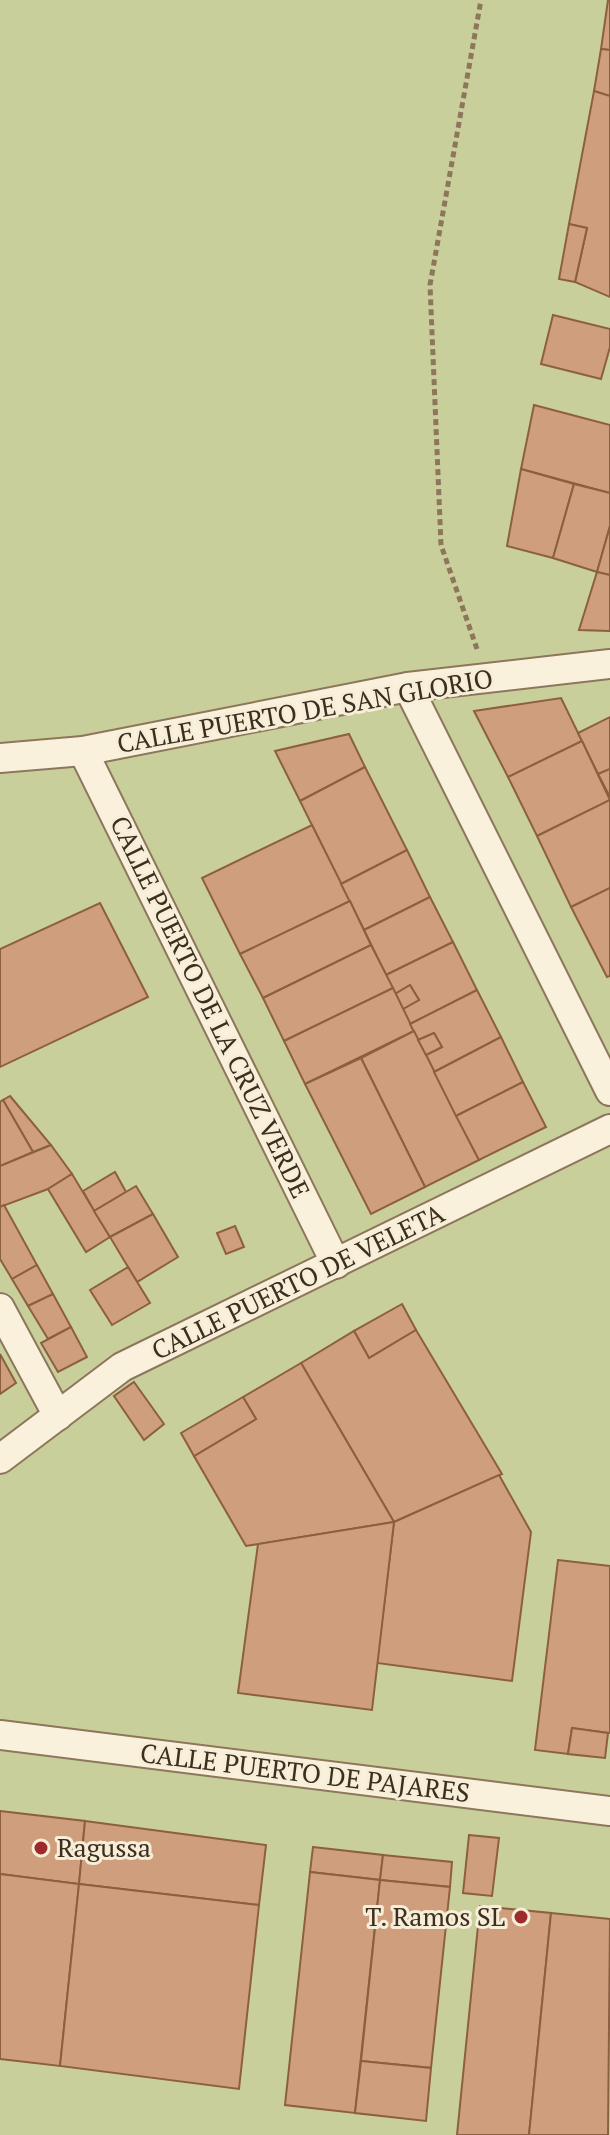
<svg xmlns="http://www.w3.org/2000/svg" width="610" height="2135" font-family="'PT Serif',serif">
	<style>
		.green { fill: #c9cf9b }
		.building { fill: #cf9f7d; stroke: #8d5f41; stroke-width: 2 }
		.lines { fill: none; stroke-linecap: round; stroke-linejoin: round }
		.minor-casing { stroke: #8d765c; stroke-width: 32 }
		.path { stroke: #8d765c; stroke-width: 5; stroke-dasharray: 6 4; stroke-linecap: butt }
		.minor { stroke: #faf1dc; stroke-width: 28 }
		.poi-dot { fill: #9e2a2b; stroke: #f7eed8; stroke-width: 3 }
		.labels { text-anchor: middle; stroke-width: 6; stroke-linejoin: round; paint-order: stroke }
		.street-label { font-size: 26px; fill: #3d2e20; stroke: #f7eed8 }
		.poi-label { font-size: 26px; fill: #3d2e20; stroke: #f7eed8; text-anchor: start }
	</style>
	<rect width="100%" height="100%" fill="#f0e4c8"/>
	<rect class="green" x="0" y="0" width="610" height="2135"/>
	<g class="building">
		<polygon points="608,0 610,0 610,50 601,49"/>
		<polygon points="601,49 610,50 610,96 594,91"/>
		<polygon points="594,91 610,96 610,297 575,282 587,228 569,224"/>
		<polygon points="569,224 587,228 575,282 559,279"/>
		<polygon points="553,315 610,329 610,347 601,379 541,364"/>
		<polygon points="534,405 610,425 610,493 521,469"/>
		<polygon points="521,469 574,484 553,558 507,546"/>
		<polygon points="574,484 610,493 610,526 597,572 553,558"/>
		<polygon points="610,526 610,575 597,572"/>
		<polygon points="597,572 610,575 610,631 579,630"/>
		<polygon points="561,698 582,741 508,777 474,711"/>
		<polygon points="610,717 610,769 598,774 578,733"/>
		<polygon points="349,734 365,767 300,801 275,751"/>
		<polygon points="582,741 610,800 537,836 508,777"/>
		<polygon points="365,767 407,850 341,884 300,801"/>
		<polygon points="610,769 610,797 598,774"/>
		<polygon points="610,800 610,888 571,907 537,836"/>
		<polygon points="312,825 350,901 240,954 202,878"/>
		<polygon points="407,850 430,897 364,930 341,884"/>
		<polygon points="610,888 610,976 607,977 571,907"/>
		<polygon points="430,897 453,942 386,975 364,930"/>
		<polygon points="350,901 371,945 263,998 240,954"/>
		<polygon points="100,903 148,997 0,1067 0,949"/>
		<polygon points="453,942 477,990 410,1024 403,1009 419,1000 410,985 395,994 386,975"/>
		<polygon points="371,945 393,988 284,1041 263,998"/>
		<polygon points="410,985 419,1000 403,1009 395,994"/>
		<polygon points="393,988 414,1031 305,1084 284,1041"/>
		<polygon points="477,990 501,1037 434,1072 426,1055 442,1047 434,1033 418,1040 410,1024"/>
		<polygon points="414,1031 479,1160 425,1187 361,1058"/>
		<polygon points="434,1033 442,1047 426,1055 418,1040"/>
		<polygon points="501,1037 523,1082 456,1116 434,1072"/>
		<polygon points="361,1058 425,1187 371,1214 305,1084"/>
		<polygon points="523,1082 546,1127 479,1160 456,1116"/>
		<polygon points="10,1096 51,1145 33,1152 3,1100"/>
		<polygon points="3,1100 33,1152 0,1166 0,1102"/>
		<polygon points="51,1145 72,1174 48,1189 0,1207 0,1166"/>
		<polygon points="115,1172 126,1192 94,1211 83,1191"/>
		<polygon points="72,1174 110,1237 86,1252 48,1189"/>
		<polygon points="136,1186 153,1214 110,1237 94,1211"/>
		<polygon points="4,1205 37,1265 12,1279 0,1259 0,1207"/>
		<polygon points="153,1214 178,1257 137,1282 110,1237"/>
		<polygon points="235,1226 244,1247 226,1254 217,1233"/>
		<polygon points="37,1265 53,1294 28,1306 12,1279"/>
		<polygon points="128,1267 150,1303 112,1325 90,1290"/>
		<polygon points="53,1294 71,1327 48,1339 28,1306"/>
		<polygon points="402,1304 416,1330 369,1358 354,1331"/>
		<polygon points="71,1327 87,1357 58,1372 41,1343"/>
		<polygon points="416,1330 502,1474 394,1522 301,1363 354,1331 369,1358"/>
		<polygon points="0,1354 16,1383 0,1394"/>
		<polygon points="301,1363 394,1522 246,1546 194,1456 256,1419 243,1397"/>
		<polygon points="134,1382 164,1424 144,1440 114,1396"/>
		<polygon points="243,1397 256,1419 194,1456 181,1433"/>
		<polygon points="499,1475 531,1532 512,1681 377,1663 394,1522"/>
		<polygon points="394,1522 372,1710 238,1693 258,1544"/>
		<polygon points="558,1560 610,1566 610,1733 572,1728 568,1754 535,1750"/>
		<polygon points="572,1728 608,1733 605,1758 568,1754"/>
		<polygon points="0,1811 85,1821 79,1884 0,1874"/>
		<polygon points="85,1821 266,1845 259,1905 79,1884"/>
		<polygon points="469,1835 499,1838 492,1896 463,1893"/>
		<polygon points="313,1847 383,1855 380,1880 310,1872"/>
		<polygon points="383,1855 452,1862 450,1887 380,1880"/>
		<polygon points="310,1872 380,1880 355,2113 285,2105"/>
		<polygon points="0,1874 79,1884 60,2066 0,2059"/>
		<polygon points="380,1880 450,1887 431,2068 361,2061"/>
		<polygon points="79,1884 259,1905 239,2089 60,2066"/>
		<polygon points="480,1906 551,1913 529,2135 457,2135"/>
		<polygon points="551,1913 610,1919 608,2135 529,2135"/>
		<polygon points="361,2061 431,2068 426,2121 355,2113"/>
	</g>
	<g class="lines">
		<defs>
			<g id="minor">
				<polyline points="408,687 610,1091"/>
				<polyline points="83,751 336,1264"/>
				<polyline points="0,758 83,751 408,687 610,664"/>
				<polyline points="0,1308 58,1416"/>
				<polyline points="0,1459 122,1367 610,1129"/>
				<polyline points="0,1735 610,1811"/>
			</g>
		</defs>
		<use href="#minor" class="minor-casing"/>
		<polyline class="path" points="477,649 441,545 430,285 481,0"/>
		<use href="#minor" class="minor"/>
	</g>
	<g class="poi-dot">
		<circle cx="41" cy="1848" r="8"/>
		<circle cx="521" cy="1917" r="8"/>
	</g>
	<g class="labels">
		<g class="street-label">
			<text transform="translate(305 711) rotate(-10)" y="9">CALLE PUERTO DE SAN GLORIO</text>
			<text transform="translate(210 1007) rotate(64)" y="9">CALLE PUERTO DE LA CRUZ VERDE</text>
			<text transform="translate(298 1282) rotate(-26)" y="9">CALLE PUERTO DE VELETA</text>
			<text transform="translate(305 1773) rotate(7)" y="9">CALLE PUERTO DE PAJARES</text>
		</g>
		<g class="poi-label">
			<text x="57" y="1857">Ragussa</text>
			<text x="505" y="1926" text-anchor="end">T. Ramos SL</text>
		</g>
	</g>
</svg>
